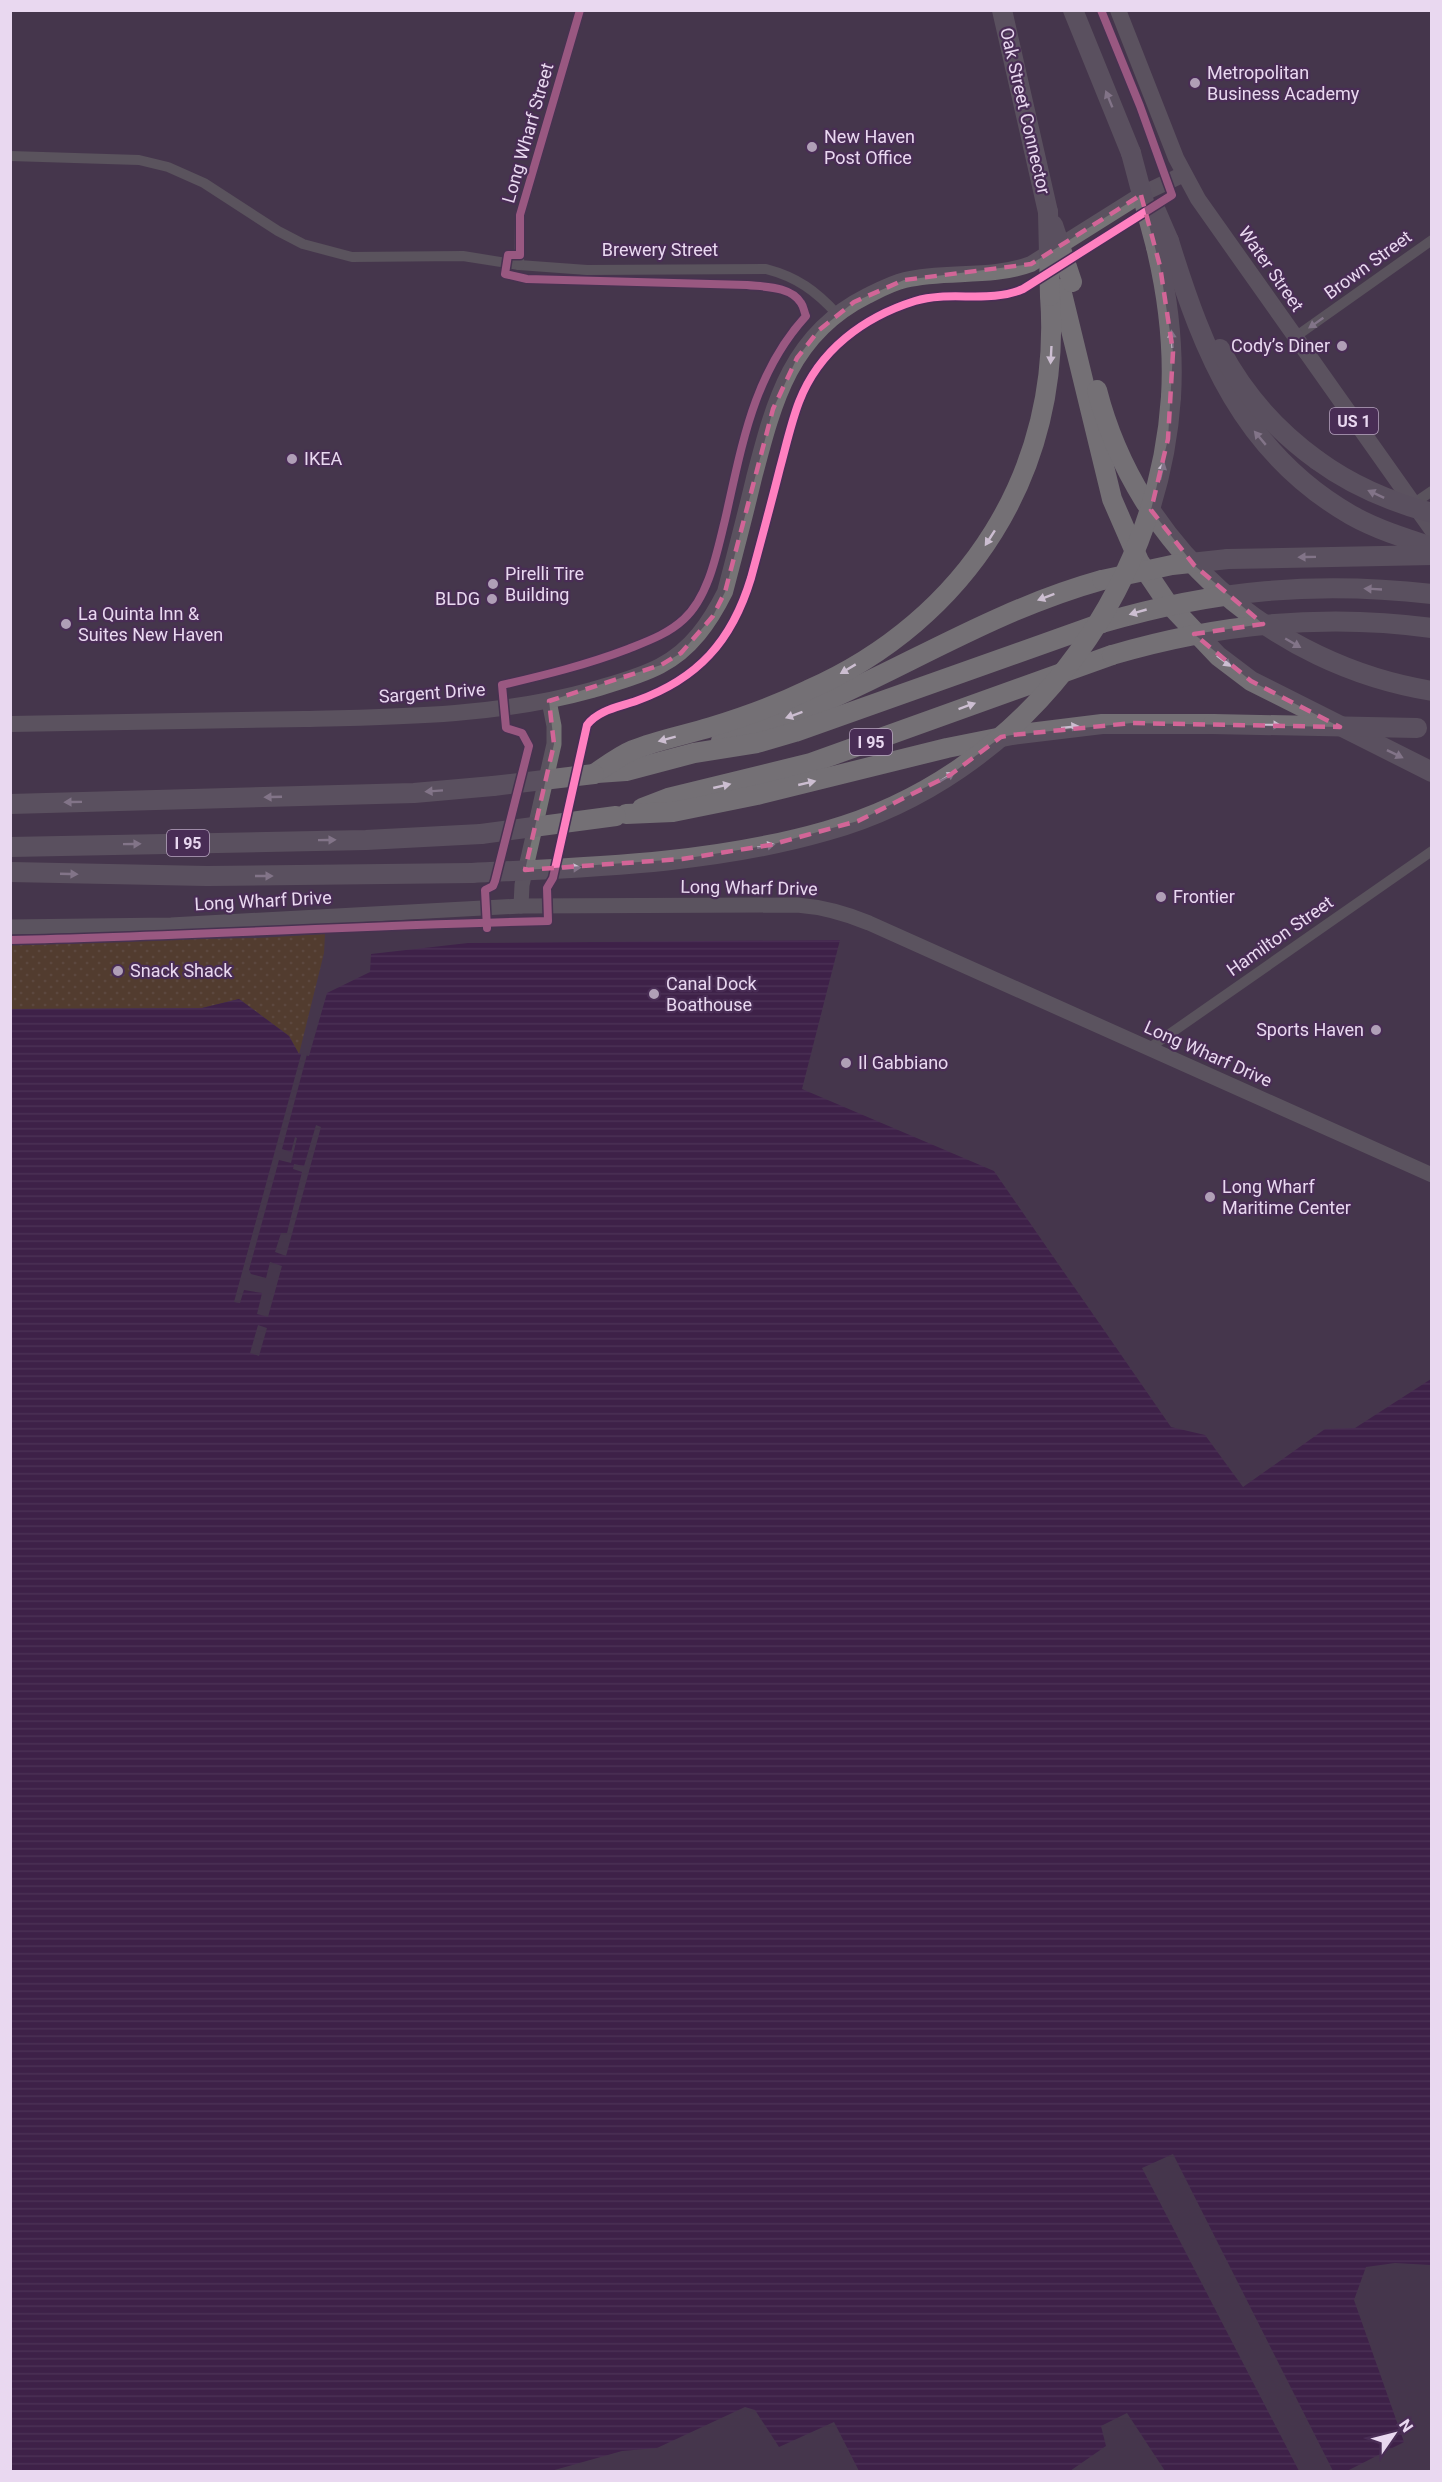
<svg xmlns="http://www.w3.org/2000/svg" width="1442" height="2482" font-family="Roboto,sans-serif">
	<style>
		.park { fill: url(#park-dots) }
		.water { fill: url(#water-rules) }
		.pier { fill: #46364c }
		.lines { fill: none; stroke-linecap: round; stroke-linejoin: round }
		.street { stroke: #737571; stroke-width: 10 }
		.secondary { stroke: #767776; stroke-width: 15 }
		.primary { stroke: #767476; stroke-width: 16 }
		.highway { stroke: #747075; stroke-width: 20 }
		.highway-bridge { stroke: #747075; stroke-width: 20 }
		.cycleway-casing { stroke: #492d55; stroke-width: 11 }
		.cycleway { stroke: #ff80c0; stroke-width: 8 }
		.oneway { fill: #ccbed1 }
		.oneway2 { fill: #ccbfd0 }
		.marked { fill: none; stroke: #d26597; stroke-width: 4.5; stroke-dasharray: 12 8; stroke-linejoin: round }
		.poi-dot { fill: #b09fb7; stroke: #492d55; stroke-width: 2 }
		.labels { text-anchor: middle; stroke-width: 4.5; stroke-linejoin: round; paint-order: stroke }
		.shield { fill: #492d55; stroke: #b9a5c2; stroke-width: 1.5 }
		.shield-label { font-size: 16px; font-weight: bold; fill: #e9d8f0 }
		.poi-label { font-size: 18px; fill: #e9d8f0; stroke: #492d55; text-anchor: start }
		.street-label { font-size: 18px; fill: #e9d8f0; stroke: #492d55 }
	</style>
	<defs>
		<pattern id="park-dots" width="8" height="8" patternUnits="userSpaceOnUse" patternTransform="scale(1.5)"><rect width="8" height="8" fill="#63430c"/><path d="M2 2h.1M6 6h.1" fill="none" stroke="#795d30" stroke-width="1.8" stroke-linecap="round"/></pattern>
		<pattern id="water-rules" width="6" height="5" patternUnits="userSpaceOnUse" patternTransform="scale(1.5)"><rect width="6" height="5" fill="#350744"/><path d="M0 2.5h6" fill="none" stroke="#522a5f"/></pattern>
	</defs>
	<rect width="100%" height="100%" fill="#46364c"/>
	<polygon class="park" points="325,934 324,953 299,1054 289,1036 239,999 202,1008 11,1009 10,942 258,938"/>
	<polygon class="water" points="840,940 802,1089 994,1171 1171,1427 1205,1435 1243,1487 1325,1429 1355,1428 1431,1379 1431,2265 1395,2263 1366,2267 1354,2300 1404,2442 1347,2471 1333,2471 1173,2154 1142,2168 1299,2471 1165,2471 1127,2413 1101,2426 1106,2446 1070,2471 859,2471 834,2422 779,2447 755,2410 745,2407 657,2448 622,2451 551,2471 11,2471 10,1009 202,1008 239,999 289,1036 299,1054 309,1056 327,993 370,972 371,954 468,943"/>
	<g class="pier">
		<polygon points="310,1043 282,1149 291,1152 295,1137 297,1138 291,1163 279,1160 249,1270 251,1274 266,1278 270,1262 282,1266 268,1317 257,1314 262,1293 244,1290 240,1303 234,1302 302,1051 307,1052"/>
		<polygon points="316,1125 321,1127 286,1256 275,1252 281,1233 287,1233 302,1172 293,1169 294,1164 304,1166"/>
		<polygon points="258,1325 267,1328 259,1356 250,1353"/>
	</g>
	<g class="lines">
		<g class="street">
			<path d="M10,156L139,160L168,167L204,183L278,231L303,244L352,257L463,256L519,265L587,270L766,269C797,277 816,291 837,314"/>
			<polyline points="519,265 520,215 580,10"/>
			<polyline points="1295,337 1432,240"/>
			<polyline points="1413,504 1432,491"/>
			<polyline points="1148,1049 1432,851"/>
		</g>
		<g class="secondary">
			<polyline points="521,906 522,885 554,744 554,726 549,701"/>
			<path d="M10,927L171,925L521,906L797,905C823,907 845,913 869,923L1432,1175"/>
		</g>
		<g class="primary">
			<polyline points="1118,10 1176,158 1198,199 1432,530"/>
			<path d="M10,724C109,723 207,721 305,719C401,717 499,716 592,690C615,683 639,677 660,666C691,650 710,622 725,592C735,554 745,516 754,478C774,401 791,334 867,296C879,290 892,283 905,280C946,270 991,279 1031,264L1144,193L1184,174"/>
		</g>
		<g class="highway">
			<polyline points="1002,10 1048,212"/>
			<polyline points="1073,10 1131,153"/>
			<path d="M1169,241C1204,354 1243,453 1351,515C1376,529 1404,538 1432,547"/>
			<path d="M1156,247C1168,297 1174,346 1171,397"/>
			<polyline points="1061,289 1112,499 1139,561 1166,601 1218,656 1251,681 1432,772"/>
			<path d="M1220,349C1243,393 1277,431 1317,460"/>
			<path d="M1097,390C1137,547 1272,665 1432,691"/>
			<polyline points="1228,559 1432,555"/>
			<path d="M721,741C752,728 785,720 815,706C913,663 998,609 1102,580"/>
			<polyline points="597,773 626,771 694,753 757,743 795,732 1102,623"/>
			<path d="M594,774C606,766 619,756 633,750C658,740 685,735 711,727C744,717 777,705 808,690C967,620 1063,470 1050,296"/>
			<polyline points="10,804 414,793 493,786"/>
			<polyline points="642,808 668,798 811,763 1112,655"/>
			<polyline points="626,814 673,812 757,795 947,748 1012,735 1102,724 1213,724"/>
			<polyline points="10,847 366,840 481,834"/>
			<polyline points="10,872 207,876 472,873"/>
		</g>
		<g class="highway-bridge">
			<polyline points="1131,153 1156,247"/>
			<polyline points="1156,211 1169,241"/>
			<polyline points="1048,212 1050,296"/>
			<polyline points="1053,225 1072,282"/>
			<path d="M1317,460C1351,485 1391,502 1432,513"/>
			<polyline points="1102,580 1172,565 1228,559"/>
			<path d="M1102,623C1214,590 1315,581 1432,594"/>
			<path d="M1112,655C1217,624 1323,613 1432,628"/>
			<polyline points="1213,724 1417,728"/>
			<polyline points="493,786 594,774"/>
			<polyline points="481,834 616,816"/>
			<path d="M472,873C590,867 711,864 826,831C1020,777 1158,595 1171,397"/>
		</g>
		<defs>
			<g id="cycleway">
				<path d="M487,928L485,890L493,886L495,881L529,746L522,733L506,728L502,685C545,675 586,665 628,649C648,641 668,634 684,619C709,596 717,552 725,520C742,446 753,374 806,316C804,312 804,307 801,303C791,286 764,287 747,285L527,279L505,274L508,255H520V215L580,10"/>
				<path d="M10,940C190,936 369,925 548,921L547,888L553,878L587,725C598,710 619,707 636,701C698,679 732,641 751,578C761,541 771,504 780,468C786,446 791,423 799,402C819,350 864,317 915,301C951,290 989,304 1023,289L1172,195L1140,106L1101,10"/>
			</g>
		</defs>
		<use href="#cycleway" class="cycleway-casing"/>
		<use href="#cycleway" class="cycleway"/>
	</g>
	<defs><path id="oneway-solid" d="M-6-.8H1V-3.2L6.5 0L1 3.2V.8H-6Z" transform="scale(1.5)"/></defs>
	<g class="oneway">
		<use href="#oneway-solid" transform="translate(1109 99) rotate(-112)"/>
		<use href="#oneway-solid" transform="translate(1172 339) rotate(-94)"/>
		<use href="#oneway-solid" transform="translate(1051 355) rotate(93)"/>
		<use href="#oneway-solid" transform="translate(1260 438) rotate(-130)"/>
		<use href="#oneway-solid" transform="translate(1162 471) rotate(-77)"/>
		<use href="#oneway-solid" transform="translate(1376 494) rotate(-155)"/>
		<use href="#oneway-solid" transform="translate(990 538) rotate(123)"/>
		<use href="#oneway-solid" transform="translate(1307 557) rotate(179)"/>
		<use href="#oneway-solid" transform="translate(1373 589) rotate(-177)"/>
		<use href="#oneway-solid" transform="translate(1046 597) rotate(159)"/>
		<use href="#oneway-solid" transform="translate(1138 612) rotate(164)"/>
		<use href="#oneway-solid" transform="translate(1293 643) rotate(30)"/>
		<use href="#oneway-solid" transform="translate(1224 661) rotate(38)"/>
		<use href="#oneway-solid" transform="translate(848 669) rotate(149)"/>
		<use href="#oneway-solid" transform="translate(967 706) rotate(-20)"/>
		<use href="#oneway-solid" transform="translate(794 715) rotate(160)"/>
		<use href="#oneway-solid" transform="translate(1272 725) rotate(1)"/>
		<use href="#oneway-solid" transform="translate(1070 727) rotate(-6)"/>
		<use href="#oneway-solid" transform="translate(667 739) rotate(165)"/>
		<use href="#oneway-solid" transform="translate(1395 754) rotate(26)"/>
		<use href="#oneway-solid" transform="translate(947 777) rotate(-32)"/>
		<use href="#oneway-solid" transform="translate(807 783) rotate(-13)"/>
		<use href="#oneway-solid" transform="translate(722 786) rotate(-13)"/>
		<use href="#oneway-solid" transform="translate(434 791) rotate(176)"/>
		<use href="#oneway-solid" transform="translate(273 797) rotate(178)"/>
		<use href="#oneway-solid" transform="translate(73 802) rotate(179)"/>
		<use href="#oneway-solid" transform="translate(327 840) rotate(-1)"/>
		<use href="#oneway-solid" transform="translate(132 844) rotate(-1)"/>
		<use href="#oneway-solid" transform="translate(766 846) rotate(-11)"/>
		<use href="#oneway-solid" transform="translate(572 868) rotate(-3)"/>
		<use href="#oneway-solid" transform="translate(69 874) rotate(2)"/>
		<use href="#oneway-solid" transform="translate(264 876)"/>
	</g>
	<use class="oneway2" href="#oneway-solid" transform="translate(1316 323) rotate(145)"/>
	<path d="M0 0H1442V2482H0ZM1141,195L1160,266L1173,352L1168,439L1151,510L1194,565L1263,624L1194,634L1251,681L1340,727L1132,723L1012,735L1001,737L950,775L858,821L770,845L682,859L525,870L554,744L549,701L661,665L681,653L713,616L725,592L773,409L797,358L819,330L854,302L904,280L1031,264Z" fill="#46364c" fill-opacity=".55" fill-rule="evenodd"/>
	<path class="marked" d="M1141,195L1160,266L1173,352L1168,439L1151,510L1194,565L1263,624L1194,634L1251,681L1340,727L1132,723L1012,735L1001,737L950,775L858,821L770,845L682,859L525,870L554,744L549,701L661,665L681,653L713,616L725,592L773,409L797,358L819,330L854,302L904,280L1031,264Z"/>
	<g class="poi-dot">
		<circle cx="1195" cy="83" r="6"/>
		<circle cx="812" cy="147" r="6"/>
		<circle cx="1342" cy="346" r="6"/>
		<circle cx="292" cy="459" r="6"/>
		<circle cx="493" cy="584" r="6"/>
		<circle cx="492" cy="599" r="6"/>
		<circle cx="66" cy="624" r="6"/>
		<circle cx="1161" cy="897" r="6"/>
		<circle cx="118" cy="971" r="6"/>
		<circle cx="654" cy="994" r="6"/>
		<circle cx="1376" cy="1030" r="6"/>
		<circle cx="846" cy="1063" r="6"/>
		<circle cx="1210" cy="1197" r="6"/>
	</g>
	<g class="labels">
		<g class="shield">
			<rect x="1330" y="408" width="48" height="26" rx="4.5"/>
			<rect x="850" y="729" width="42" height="26" rx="4.5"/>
			<rect x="167" y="830" width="42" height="26" rx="4.5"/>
		</g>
		<g class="shield-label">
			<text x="1354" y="427">US 1</text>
			<text x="871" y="748">I 95</text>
			<text x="188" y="849">I 95</text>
		</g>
		<g class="poi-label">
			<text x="1207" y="79">Metropolitan<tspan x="1207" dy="21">Business Academy</tspan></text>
			<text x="824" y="143">New Haven<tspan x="824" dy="21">Post Office</tspan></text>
			<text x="1330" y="352" text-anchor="end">Cody’s Diner</text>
			<text x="304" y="465">IKEA</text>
			<text x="505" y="580">Pirelli Tire<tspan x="505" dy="21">Building</tspan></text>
			<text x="480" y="605" text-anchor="end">BLDG</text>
			<text x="78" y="620">La Quinta Inn &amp;<tspan x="78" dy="21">Suites New Haven</tspan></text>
			<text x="1173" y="903">Frontier</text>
			<text x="130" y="977">Snack Shack</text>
			<text x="666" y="990">Canal Dock<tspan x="666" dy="21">Boathouse</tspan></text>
			<text x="1364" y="1036" text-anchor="end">Sports Haven</text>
			<text x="858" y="1069">Il Gabbiano</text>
			<text x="1222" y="1193">Long Wharf<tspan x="1222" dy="21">Maritime Center</tspan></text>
		</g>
		<g class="street-label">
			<text transform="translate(1025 111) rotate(77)" y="6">Oak Street Connector</text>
			<text transform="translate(528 133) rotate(-74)" y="6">Long Wharf Street</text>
			<text x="660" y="256">Brewery Street</text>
			<text transform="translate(1368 265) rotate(-36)" y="6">Brown Street</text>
			<text transform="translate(1271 269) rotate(55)" y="6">Water Street</text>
			<text transform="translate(432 693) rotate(-4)" y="6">Sargent Drive</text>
			<text transform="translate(749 888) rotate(1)" y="6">Long Wharf Drive</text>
			<text transform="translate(263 901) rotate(-3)" y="6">Long Wharf Drive</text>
			<text transform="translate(1280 936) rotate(-35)" y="6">Hamilton Street</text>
			<text transform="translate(1208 1054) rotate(24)" y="6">Long Wharf Drive</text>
		</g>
	</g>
	<rect width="1442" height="2482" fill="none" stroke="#e9d8f0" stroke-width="24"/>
	<g transform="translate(1394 2434) rotate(55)" stroke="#492d55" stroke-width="4.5" paint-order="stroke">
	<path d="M0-4.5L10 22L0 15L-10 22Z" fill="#e9d8f0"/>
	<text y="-9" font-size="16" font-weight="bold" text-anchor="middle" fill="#e9d8f0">N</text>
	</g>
</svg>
